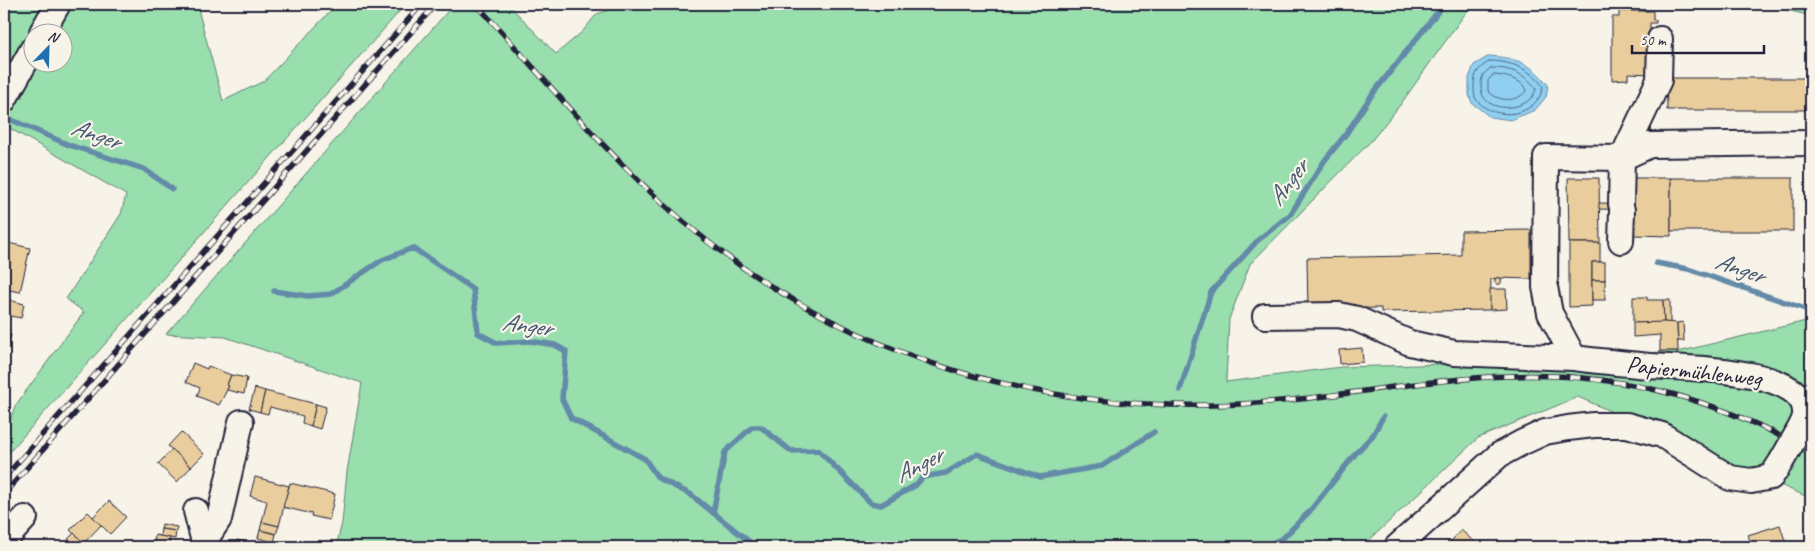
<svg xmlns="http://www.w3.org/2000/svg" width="1815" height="551" font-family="Caveat,sans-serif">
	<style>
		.green { fill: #98dfad; stroke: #5d8074 }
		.water { fill: #90cff1; stroke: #648aa8 }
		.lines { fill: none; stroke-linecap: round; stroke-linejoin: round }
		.shore { stroke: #4e6784; stroke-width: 1 }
		.stream { stroke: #648aa8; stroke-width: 5.5 }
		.building { fill: #e9cd9d; stroke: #22223b }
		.minor-casing { stroke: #22223b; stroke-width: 28 }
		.minor { stroke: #f7f3e8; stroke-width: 24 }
		.rail-casing { stroke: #22223b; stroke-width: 5.5 }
		.rail { stroke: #f7f3e8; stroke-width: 4; stroke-dasharray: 11; stroke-linecap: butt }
		.minor-bridge-casing { stroke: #22223b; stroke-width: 28; stroke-linecap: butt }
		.minor-bridge { stroke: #f7f3e8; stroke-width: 24 }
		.labels { text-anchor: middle; stroke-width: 4.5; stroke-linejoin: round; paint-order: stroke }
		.street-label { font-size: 24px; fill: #22223b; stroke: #f7f3e8 }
		.water-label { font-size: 25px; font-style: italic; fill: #435672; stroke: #f7f3e8 }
	</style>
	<rect width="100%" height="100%" fill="#f7f3e8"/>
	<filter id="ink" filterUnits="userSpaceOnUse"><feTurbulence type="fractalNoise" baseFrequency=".02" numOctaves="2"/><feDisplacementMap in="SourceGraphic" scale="10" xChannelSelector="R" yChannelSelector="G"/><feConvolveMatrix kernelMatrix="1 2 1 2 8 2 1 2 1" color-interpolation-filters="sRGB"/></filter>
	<g filter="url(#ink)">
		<g class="green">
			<polygon points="4,4 53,4 4,95"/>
			<polygon points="60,4 199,4 199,13 223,101 264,81 337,4 406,4 4,458 4,439 15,406 84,312 66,299 121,214 126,195 4,125 4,105 32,62 62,62 62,32 44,32"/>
			<polygon points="454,4 508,4 556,54 582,32 597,14 626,4 1477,4 1467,11 1400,105 1372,140 1250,264 1229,319 1226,382 1341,367 1419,365 1682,351 1806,321 1811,316 1811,500 1810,498 1578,397 1478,438 1362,547 336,547 342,523 347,472 362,383 225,337 166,334"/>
			<polygon points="1763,4 1811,4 1811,16"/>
		</g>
		<path class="water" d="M1489,56C1517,58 1531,63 1548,85L1546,97L1535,110L1511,120L1490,117L1472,103L1469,95V78L1474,65Z"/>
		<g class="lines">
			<g class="shore">
				<path d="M1490,61C1510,61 1532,69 1543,87C1538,114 1503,121 1483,106C1480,103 1477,102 1475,97C1474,94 1474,90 1474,86C1474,72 1479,68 1490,61Z"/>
				<path d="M1491,68C1508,67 1526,74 1536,88C1533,112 1481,116 1481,87C1481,77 1483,73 1491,68Z"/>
				<path d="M1493,75C1504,75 1523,80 1527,90C1517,103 1498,102 1488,91V81Z"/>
			</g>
			<g class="stream">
				<polyline points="5,117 69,145 144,169 172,189"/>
				<polyline points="1656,263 1688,269 1811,311"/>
				<polyline points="274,291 308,296 331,294 382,260 413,248 473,289 478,333 497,343 530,341 555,345 566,351 562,399 571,418 645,459 658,478 690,494 756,547"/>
				<polyline points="1180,390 1211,292 1258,240 1290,215 1325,160 1346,134 1371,96 1444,4"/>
				<polyline points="713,513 725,452 752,427 761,427 791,451 818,450 871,503 881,505 916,485 923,477 946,473 977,454 1040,477 1102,466 1154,432"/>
				<polyline points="1263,547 1283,538 1309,512 1356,453 1373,435 1383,417"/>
			</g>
		</g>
		<g class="building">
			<polygon points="1619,11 1653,11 1653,20 1656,20 1656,23 1650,23 1650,74 1628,73 1628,79 1612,80 1612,17 1619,17"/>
			<polygon points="1666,78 1806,78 1806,110 1667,110"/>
			<polygon points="1568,178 1599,178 1600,243 1569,243"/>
			<polygon points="1634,178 1671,178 1671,236 1634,235"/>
			<rect x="1671" y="178" width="122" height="53"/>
			<polygon points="1599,203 1634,204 1633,210 1599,209"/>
			<polygon points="1531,230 1531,279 1498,278 1491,279 1490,310 1381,312 1381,308 1308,309 1307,258 1461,255 1461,231"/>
			<polygon points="4,242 30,248 20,292 4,289"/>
			<polygon points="1569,243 1600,243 1600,262 1592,262 1592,306 1569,307"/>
			<rect x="1592" y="262" width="13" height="18"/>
			<circle cx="1498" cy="281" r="3.5"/>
			<rect x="1592" y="280" width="13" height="20"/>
			<polygon points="1490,289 1506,289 1507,309 1490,310"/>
			<polygon points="1633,297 1647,297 1647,300 1663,300 1664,323 1633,323"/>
			<polygon points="9,300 24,304 21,318 5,315"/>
			<polygon points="1663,300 1670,300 1670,323 1664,322"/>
			<polygon points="4,322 8,323 5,333 11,335 4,358"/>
			<polygon points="1664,322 1677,323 1678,351 1660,351 1660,335 1633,337 1633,323"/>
			<polygon points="1683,322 1684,341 1678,341 1677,323"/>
			<polygon points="1362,348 1363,362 1340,364 1339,350"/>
			<polygon points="193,363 207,369 208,366 231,375 227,385 229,386 227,390 219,405 197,396 200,388 186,382"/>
			<polygon points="231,375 247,378 244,394 227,390 229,386 227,385"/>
			<polygon points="255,388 265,391 260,412 249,409"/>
			<polygon points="265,391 316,404 311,426 302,423 303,416 270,407 268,414 260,412"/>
			<polygon points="316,404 326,407 320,429 311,426"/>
			<polygon points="181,432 204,454 191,467 168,446"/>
			<polygon points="172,449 191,467 177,482 158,464"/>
			<polygon points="255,477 289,486 279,526 262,522 267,501 250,496"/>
			<polygon points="290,483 335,494 329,520 311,516 312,514 283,507"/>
			<polygon points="109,501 126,517 110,534 93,517"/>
			<polygon points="88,512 101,525 84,543 70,530"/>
			<polygon points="262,522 279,526 276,534 260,530"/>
			<polygon points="162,524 177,527 176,531 161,529"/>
			<polygon points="1780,525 1787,547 1752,547 1748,535"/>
			<polygon points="161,529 176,531 175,539 160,536"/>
			<polygon points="260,530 276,534 274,542 258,538"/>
			<polygon points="1461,530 1480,547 1446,547"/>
			<polygon points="74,533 84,543 81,547 77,547 68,539"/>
			<polygon points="155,535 170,538 169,546 154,543"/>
			<polygon points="237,540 263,547 236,547"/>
			<polygon points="149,542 164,545 163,547 148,547"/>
		</g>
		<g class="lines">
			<defs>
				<g id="minor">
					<polyline points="42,32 58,4"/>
					<polyline points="4,100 32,50"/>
					<polyline points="1621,204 1622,158 1659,80 1660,39"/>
					<polyline points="1621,241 1622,210"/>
					<polyline points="1265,316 1339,315 1357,319 1410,343 1454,353 1574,358"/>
					<path d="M1798,432C1801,426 1805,420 1805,414C1808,367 1681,368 1650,366C1625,364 1599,361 1574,358L1550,313L1545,287L1546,157L1622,158L1650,145L1811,143"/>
					<polyline points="196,511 204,542 203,547"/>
					<polyline points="4,541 25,518"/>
					<polyline points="204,542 219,519 241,422"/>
					<polyline points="1397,547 1499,455 1521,443 1545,432 1568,428 1594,425 1627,425 1662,435 1730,478 1751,481 1771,477 1781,462"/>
				</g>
			</defs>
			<use href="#minor" class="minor-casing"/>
			<use href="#minor" class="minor"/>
			<defs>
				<g id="rail">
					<path d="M476,4C542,75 603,152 677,216C847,364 1058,422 1281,401C1358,394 1434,378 1511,376C1617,372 1721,399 1811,453"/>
					<polyline points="4,478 422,4"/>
					<polyline points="4,494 436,4"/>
				</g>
			</defs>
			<use href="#rail" class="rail-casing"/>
			<use href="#rail" class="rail"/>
			<defs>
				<polyline id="minor-bridge" points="1781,462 1798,432"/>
			</defs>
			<use href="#minor-bridge" class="minor-bridge-casing"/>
			<use href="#minor-bridge" class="minor-bridge"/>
		</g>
	</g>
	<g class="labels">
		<g class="street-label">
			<text transform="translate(1694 371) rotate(6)" y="8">Papiermühlenweg</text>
		</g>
		<g class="water-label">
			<text transform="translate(96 133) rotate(19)" y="9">Anger</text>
			<text transform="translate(1287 182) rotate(-53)" y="9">Anger</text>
			<text transform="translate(1740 267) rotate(19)" y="9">Anger</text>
			<text transform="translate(527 324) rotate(8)" y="9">Anger</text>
			<text transform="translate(918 464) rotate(-27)" y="9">Anger</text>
		</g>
	</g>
	<rect width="1815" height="551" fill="none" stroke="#f7f3e8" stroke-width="20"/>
	<rect x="10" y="10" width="1795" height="531" fill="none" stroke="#22223b" stroke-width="2" filter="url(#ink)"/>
	<g transform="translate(48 48) rotate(23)"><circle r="24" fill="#f7f3e8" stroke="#a29fa3"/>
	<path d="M0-4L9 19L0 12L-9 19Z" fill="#1f6fb2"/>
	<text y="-8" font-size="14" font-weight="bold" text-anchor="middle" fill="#22223b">N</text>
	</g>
	<path d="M1632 45v8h132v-8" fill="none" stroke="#22223b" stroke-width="2.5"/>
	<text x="1640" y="45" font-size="15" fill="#22223b" stroke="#f7f3e8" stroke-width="4" paint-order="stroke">50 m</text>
</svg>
